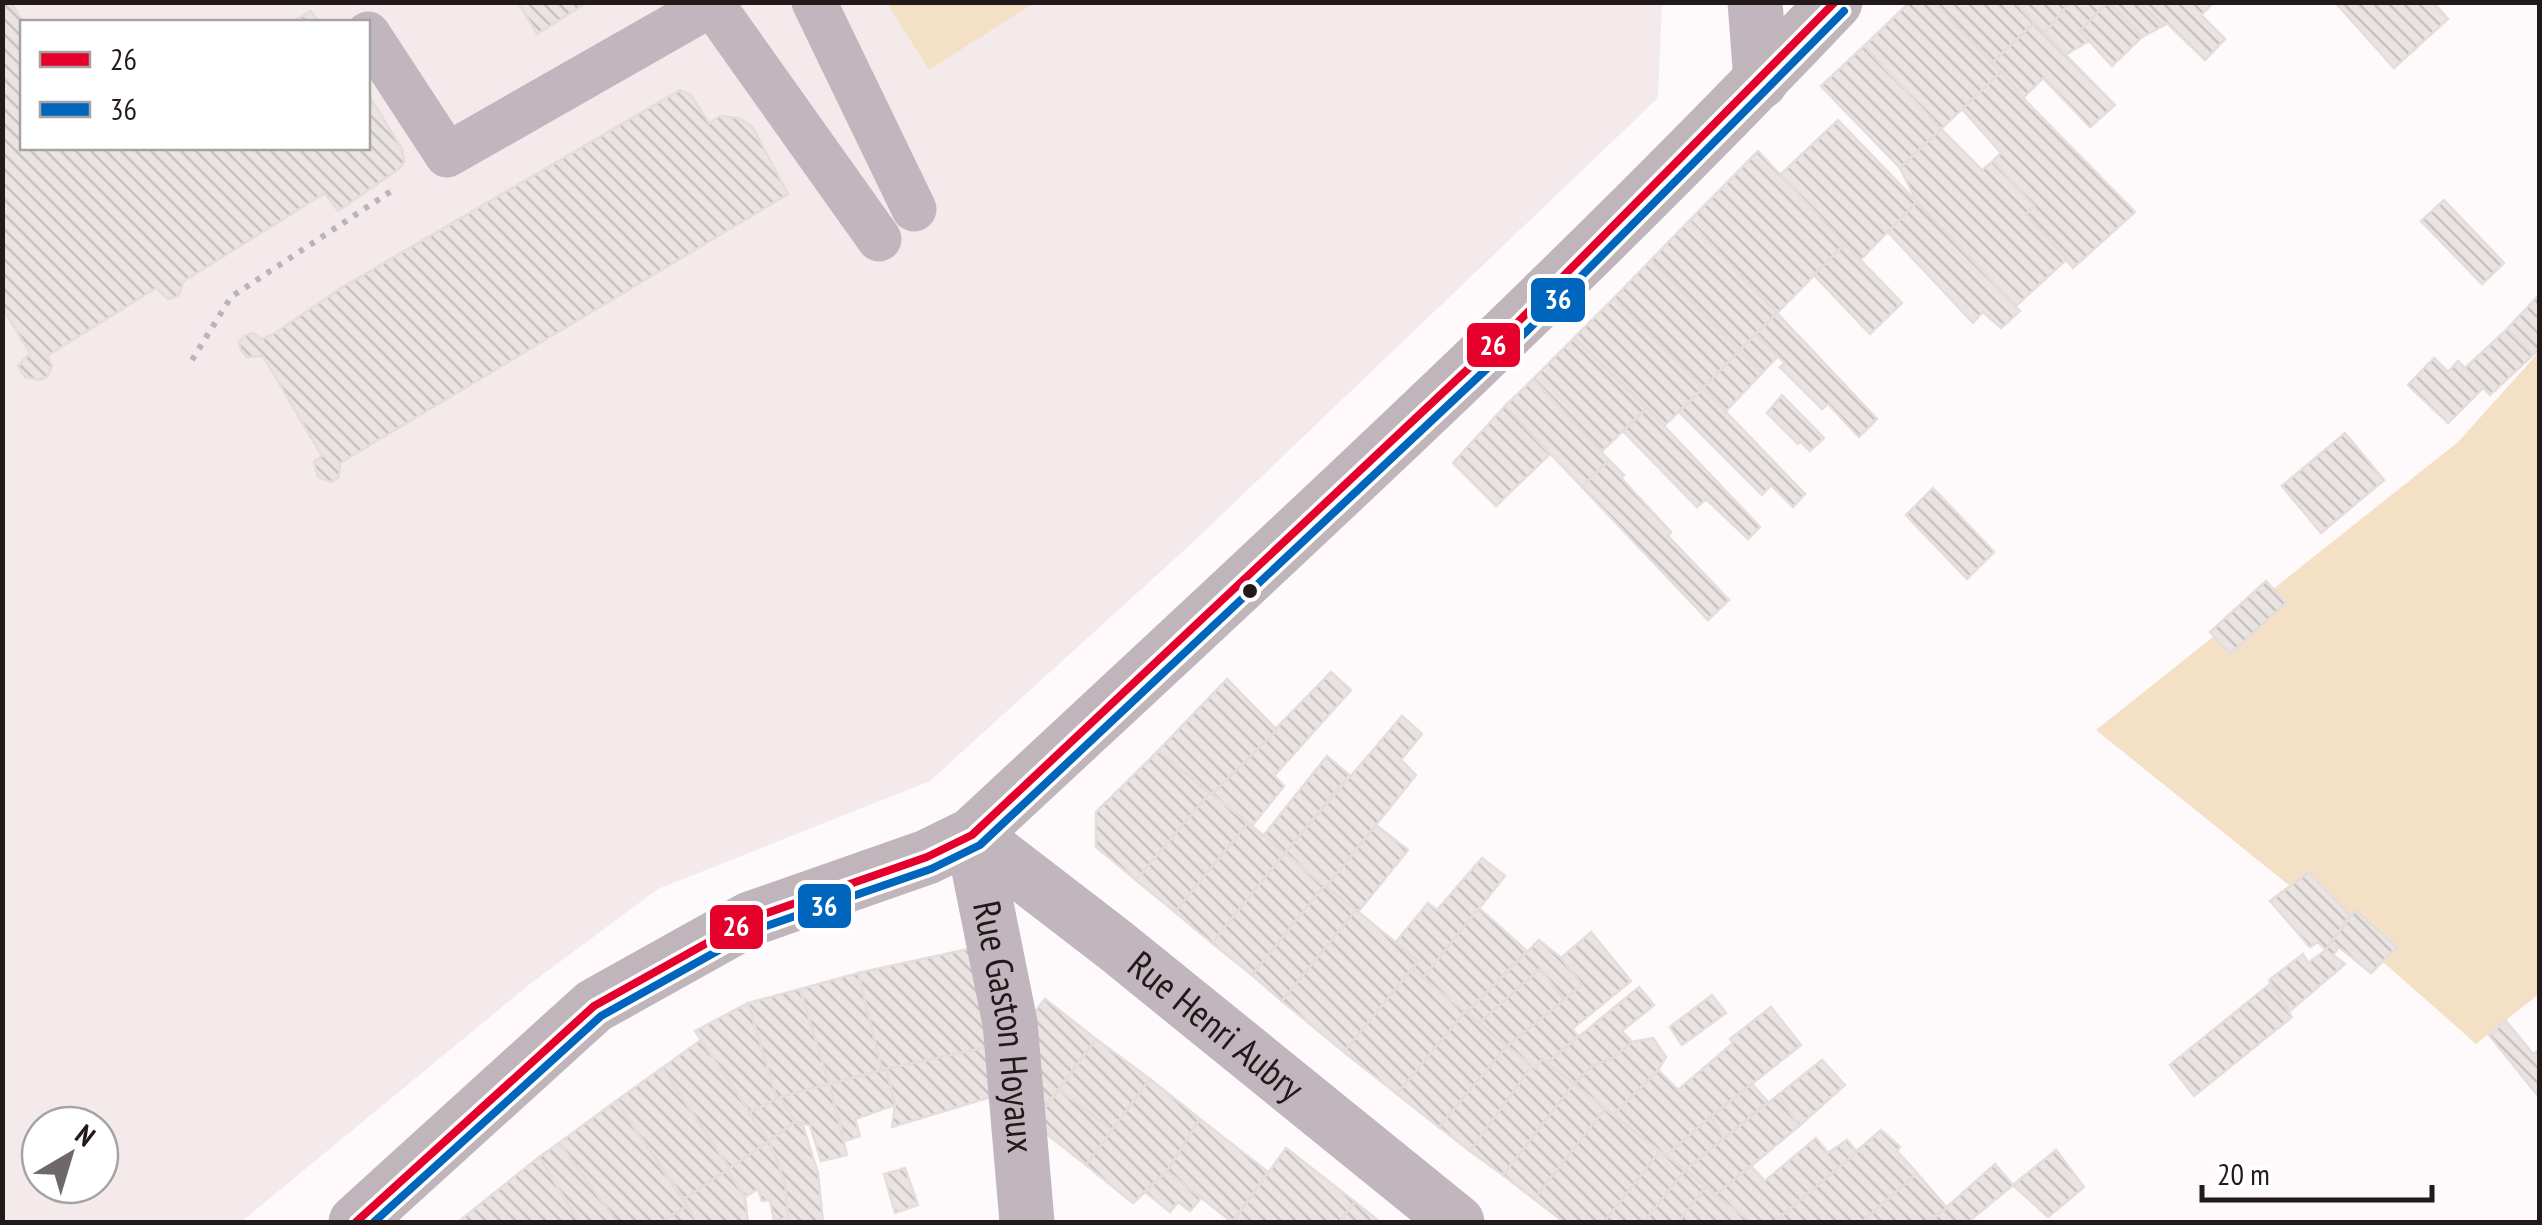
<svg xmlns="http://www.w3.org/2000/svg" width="2542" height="1225" font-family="'PT Sans Narrow',sans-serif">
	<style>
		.built { fill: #f4eaeb; fill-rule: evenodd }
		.green { fill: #f4e1c5 }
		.building { fill: url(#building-back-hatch); stroke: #e4dddc; stroke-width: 2.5 }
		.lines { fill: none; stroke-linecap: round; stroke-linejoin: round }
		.path { stroke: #bab3b7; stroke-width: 6; stroke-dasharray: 5 8; stroke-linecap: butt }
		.lane { stroke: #c1b6bd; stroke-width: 45 }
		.street { stroke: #c1b6bd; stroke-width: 55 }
		.secondary { stroke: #bfb5bb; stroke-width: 55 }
		.bus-1-casing { stroke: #fff; stroke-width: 15 }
		.bus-2-casing { stroke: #fff; stroke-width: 15 }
		.bus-1 { stroke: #e4002b; stroke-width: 8 }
		.bus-2 { stroke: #0065bd; stroke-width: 8 }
		.bus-dot { fill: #22191a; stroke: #fff; stroke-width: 4 }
		.labels { text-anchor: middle; stroke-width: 8; stroke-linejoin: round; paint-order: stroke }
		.street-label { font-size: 38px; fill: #22191a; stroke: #fff }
		.line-badge { stroke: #fff; stroke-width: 4 }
		.badge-label { font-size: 28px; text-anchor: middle; font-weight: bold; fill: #fff }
	</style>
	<defs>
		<pattern id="building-back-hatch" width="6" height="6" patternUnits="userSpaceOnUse" patternTransform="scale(2.5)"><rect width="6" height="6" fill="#e9e3e1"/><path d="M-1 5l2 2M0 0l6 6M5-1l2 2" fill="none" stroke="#c8c2c0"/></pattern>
	</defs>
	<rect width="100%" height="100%" fill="#fefafb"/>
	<path class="built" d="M2,3H1662L1658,98L1190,545L930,781L658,889L530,984L241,1222H3ZM22,22H368V148H22ZM40,1125H100V1185H40Z"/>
	<g class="green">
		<polygon points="887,3 1034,3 929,70"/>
		<polygon points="2539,352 2539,994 2476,1044 2382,961 2396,946 2355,911 2350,915 2310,872 2290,886 2096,730 2458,442"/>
	</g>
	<g class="building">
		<polygon points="2,2 11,2 23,22 22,148 368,148 368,94 402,149 404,162 400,168 338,211 325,193 184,281 178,296 168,299 156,288 47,356 52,366 47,377 40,380 25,377 18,366 30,353 2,307"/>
		<polygon points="518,2 588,2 537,34"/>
		<polygon points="1910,2 1935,2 2001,72 1941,129 1864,46"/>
		<polygon points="1935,2 2015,2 2034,23 1992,63"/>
		<polygon points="2015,2 2070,2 2045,33"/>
		<polygon points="2070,2 2108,2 2080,31 2089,41 2065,55 2045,33"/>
		<polygon points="2108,2 2142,37 2112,66 2080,31"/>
		<polygon points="2110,2 2139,2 2163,26 2142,37"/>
		<polygon points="2139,2 2214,2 2201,15 2225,39 2205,60 2167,23 2163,26"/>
		<polygon points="2335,2 2433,2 2448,19 2394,68"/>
		<polygon points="311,11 318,22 292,22"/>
		<polygon points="2034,23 2115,105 2090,127 2043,78 2023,98 1992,63"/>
		<polygon points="1864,46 1941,129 1900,168 1821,86"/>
		<polygon points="2001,72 2023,98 2135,212 2073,268 2026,214 2034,206 1993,161 2001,153 1962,109"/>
		<polygon points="680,90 691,95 709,123 720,116 738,118 752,126 788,194 340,463 339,477 331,482 318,477 314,462 322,456 263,356 247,357 241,350 239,342 244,336 253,333 262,339 272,335 341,288"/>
		<polygon points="1838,120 1917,202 1859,261 1780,175"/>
		<polygon points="1941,129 1982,170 1993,161 2034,206 2026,214 2067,259 2016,306 1917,202 1900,168"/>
		<polygon points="1758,151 1845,244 1777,313 1689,221"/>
		<polygon points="2444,200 2504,263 2482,284 2421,221"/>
		<polygon points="1917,202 2020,311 2001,328 1983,312 1973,323 1888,232"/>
		<polygon points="1689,221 1777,313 1739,351 1651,260"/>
		<polygon points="1845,244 1902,303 1870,334 1814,275"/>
		<polygon points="1651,260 1739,351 1703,388 1614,298"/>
		<polygon points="2539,295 2540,349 2533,355 2507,329"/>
		<polygon points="1614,298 1703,388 1664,426 1574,338"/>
		<polygon points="1777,313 1877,419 1859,437 1828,404 1822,409 1780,367 1785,363 1756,334"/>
		<polygon points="2507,329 2533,355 2490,395 2465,368"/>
		<polygon points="1756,334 1778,356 1762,373 1739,351"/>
		<polygon points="1574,338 1647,408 1602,451 1533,379"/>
		<polygon points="1739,351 1762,373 1726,411 1703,388"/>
		<polygon points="2434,358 2448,372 2458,361 2484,387 2448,423 2408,385"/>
		<polygon points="1533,379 1609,460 1582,487 1505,406"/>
		<polygon points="1703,388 1805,494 1793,507 1771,485 1762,495 1679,412"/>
		<polygon points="1782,395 1824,438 1810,451 1801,442 1798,444 1767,413"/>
		<polygon points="1505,406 1550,454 1496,506 1453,463"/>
		<polygon points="1647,408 1760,527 1748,539 1706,499 1697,507 1623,431"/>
		<polygon points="2345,433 2384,480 2321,533 2282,486"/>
		<polygon points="1609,460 1624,475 1621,478 1671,532 1668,536 1729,600 1708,620 1582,487"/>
		<polygon points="1933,488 1994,552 1967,579 1906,515"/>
		<polygon points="2266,581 2286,603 2230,654 2210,632"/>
		<polygon points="1331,672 1351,690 1274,776 1284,786 1252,826 1212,794"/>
		<polygon points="1227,679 1277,730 1212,794 1158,751"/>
		<polygon points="1402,716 1422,734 1401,760 1416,775 1326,887 1285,853"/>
		<polygon points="1158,751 1210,793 1136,880 1096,847 1096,812"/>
		<polygon points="1327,756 1349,775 1285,853 1263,836"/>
		<polygon points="1210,793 1248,823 1175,912 1136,880"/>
		<polygon points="1248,823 1285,853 1212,943 1175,912"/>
		<polygon points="1376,825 1408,850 1358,912 1326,887"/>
		<polygon points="1285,853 1324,886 1252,975 1212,943"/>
		<polygon points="1482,858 1505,876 1423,978 1412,969 1418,961 1395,943 1428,903 1437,910"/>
		<polygon points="2309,872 2350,915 2326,950 2318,942 2310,947 2270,901"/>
		<polygon points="1324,886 1356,910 1282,1001 1252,975"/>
		<polygon points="1479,908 1527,951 1466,1013 1423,978"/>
		<polygon points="1356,910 1418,961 1344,1052 1282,1001"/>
		<polygon points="2355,910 2397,947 2371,973 2339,947 2333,955 2345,964 2290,1011 2269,980 2303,954 2308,963 2326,950"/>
		<polygon points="1591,932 1631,981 1572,1029 1578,1036 1547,1063 1542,1059 1536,1069 1507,1046 1582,985 1561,958"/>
		<polygon points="1539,940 1561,958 1582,985 1564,1000 1540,969 1479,1023 1466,1013"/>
		<polygon points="973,948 997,1045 882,1070 858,973"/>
		<polygon points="1412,969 1465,1012 1397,1094 1344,1052"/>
		<polygon points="1540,969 1564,1000 1507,1046 1479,1023"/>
		<polygon points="858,973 882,1070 829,1084 800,989"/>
		<polygon points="2270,984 2292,1017 2194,1096 2170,1065"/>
		<polygon points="1639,987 1654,1005 1622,1031 1632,1042 1613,1058 1592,1066 1574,1084 1547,1063"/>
		<polygon points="800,989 829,1084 777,1099 748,1003"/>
		<polygon points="1712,995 1726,1013 1682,1045 1670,1027"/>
		<polygon points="1045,999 1096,1039 1033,1123 1026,1023"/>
		<polygon points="748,1003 777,1099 749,1113 695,1031"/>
		<polygon points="1771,1007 1801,1045 1710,1117 1666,1156 1613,1115 1658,1070 1678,1090 1733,1043 1730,1039"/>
		<polygon points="1465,1012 1507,1046 1439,1127 1397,1094"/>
		<polygon points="2506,1021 2533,1054 2540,1049 2538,1096 2489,1035"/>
		<polygon points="1653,1038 1666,1057 1658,1070 1613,1115 1574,1084 1592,1066 1613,1058 1632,1042"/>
		<polygon points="1096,1039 1150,1079 1112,1130 1059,1090"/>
		<polygon points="701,1040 769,1141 730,1169 662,1068"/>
		<polygon points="997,1045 997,1095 892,1127 895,1105 886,1069"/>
		<polygon points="1507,1046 1532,1066 1470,1151 1439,1127"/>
		<polygon points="1542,1059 1574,1084 1503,1175 1470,1151 1532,1066 1536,1069"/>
		<polygon points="1822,1060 1845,1085 1799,1126 1778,1095"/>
		<polygon points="662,1068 730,1169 684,1199 616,1101"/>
		<polygon points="886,1069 895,1105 855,1119 860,1136 845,1141 829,1084"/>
		<polygon points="1150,1079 1200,1119 1167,1171 1133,1203 1086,1165"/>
		<polygon points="829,1084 847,1155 821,1161 810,1125 795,1122 780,1097"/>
		<polygon points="1574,1084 1605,1109 1534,1199 1503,1175"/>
		<polygon points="1752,1084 1768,1102 1724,1138 1710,1117"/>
		<polygon points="1059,1090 1112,1130 1086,1165 1033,1123"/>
		<polygon points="1778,1095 1799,1126 1751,1166 1715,1195 1685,1170"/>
		<polygon points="780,1097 795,1122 769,1141 749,1113"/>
		<polygon points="616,1101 687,1206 661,1222 617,1222 559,1143"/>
		<polygon points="1605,1109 1660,1151 1604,1222 1564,1222 1534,1199"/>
		<polygon points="1710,1117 1724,1138 1685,1170 1666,1156"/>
		<polygon points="1200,1119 1268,1172 1232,1222 1167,1171"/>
		<polygon points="795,1122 803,1126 818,1173 823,1222 789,1222 785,1183 769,1141"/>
		<polygon points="1881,1130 1900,1147 1897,1151 1917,1173 1862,1222 1774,1222"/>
		<polygon points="1816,1138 1828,1153 1847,1140 1857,1152 1774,1222 1751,1222 1715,1195 1751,1166 1765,1181"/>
		<polygon points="769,1141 785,1183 788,1218 774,1220 770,1200 762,1201 758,1189 745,1197 727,1170"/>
		<polygon points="559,1143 617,1222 579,1222 539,1157"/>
		<polygon points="1286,1148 1355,1202 1339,1222 1233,1222"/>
		<polygon points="2056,1150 2084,1187 2048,1217 2013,1185"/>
		<polygon points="1660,1151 1685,1170 1644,1222 1604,1222"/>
		<polygon points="539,1157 579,1222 458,1222"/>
		<polygon points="1995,1164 2013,1185 1968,1222 1930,1222"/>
		<polygon points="905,1168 918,1205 895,1213 884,1174"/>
		<polygon points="727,1170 745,1197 748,1222 697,1222 684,1199"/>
		<polygon points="1685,1170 1706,1187 1678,1222 1644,1222"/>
		<polygon points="1167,1171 1201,1198 1190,1211 1178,1202 1170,1212 1145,1192"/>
		<polygon points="1917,1173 1947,1208 1924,1222 1862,1222"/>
		<polygon points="1706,1187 1715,1195 1751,1222 1678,1222"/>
		<polygon points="1355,1202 1380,1222 1339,1222"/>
		<polygon points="687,1206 697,1222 661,1222"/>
	</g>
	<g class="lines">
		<polyline class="path" points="192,360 231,297 393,190"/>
		<g class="lane">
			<polyline points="814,2 914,209"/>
			<polyline points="368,34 447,155 712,4 879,239"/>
		</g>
		<g class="street">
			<polyline points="1755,2 1761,81"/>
			<path id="s1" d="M972,835L1115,945L1457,1222"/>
			<path id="s2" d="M972,835L1010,1023L1027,1222"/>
		</g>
		<path class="secondary" d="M356,1222L594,1006L750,919L927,857L972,835C1264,563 1560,293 1835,2"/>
		<defs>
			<polyline id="bus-1" points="356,1222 594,1006 750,919 927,857 972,835 1518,322 1835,2"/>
			<polyline id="bus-2" points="374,1222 601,1016 755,930 931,869 980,845 1527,331 1844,11"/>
		</defs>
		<use href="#bus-1" class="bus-1-casing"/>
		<use href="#bus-2" class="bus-2-casing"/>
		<use href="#bus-1" class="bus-1"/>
		<use href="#bus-2" class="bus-2"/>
	</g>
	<circle class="bus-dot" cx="1250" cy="591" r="9"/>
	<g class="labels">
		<g class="street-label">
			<text dy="13" stroke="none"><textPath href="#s1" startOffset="310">Rue Henri Aubry</textPath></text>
			<text dy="13" stroke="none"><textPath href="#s2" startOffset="195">Rue Gaston Hoyaux</textPath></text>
		</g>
	</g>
	<g class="line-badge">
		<rect x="1529" y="276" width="58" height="48" rx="10" fill="#0065bd"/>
		<rect x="1465" y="321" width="57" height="48" rx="10" fill="#e4002b"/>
		<rect x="796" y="882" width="57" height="48" rx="10" fill="#0065bd"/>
		<rect x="708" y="903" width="57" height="48" rx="10" fill="#e4002b"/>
	</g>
	<g class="badge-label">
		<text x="1558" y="309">36</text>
		<text x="1493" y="355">26</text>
		<text x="824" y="916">36</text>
		<text x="736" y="936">26</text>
	</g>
	<rect width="2542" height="1225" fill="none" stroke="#22191a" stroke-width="10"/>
	<rect x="20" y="20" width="350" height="130" fill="#ffffff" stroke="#a7a3a3" stroke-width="2.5"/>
	<rect x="40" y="52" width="50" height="15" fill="#e4002b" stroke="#a7a3a3" stroke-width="2.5"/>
	<text x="110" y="70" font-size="30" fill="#22191a">26</text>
	<rect x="40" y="102" width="50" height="15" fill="#0065bd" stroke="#a7a3a3" stroke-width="2.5"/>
	<text x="110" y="120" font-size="30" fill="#22191a">36</text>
	<g transform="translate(70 1155) rotate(38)"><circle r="48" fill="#ffffff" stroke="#a7a3a3" stroke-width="2.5"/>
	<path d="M0-8L18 38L0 25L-18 38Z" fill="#6f6869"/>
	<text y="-15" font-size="28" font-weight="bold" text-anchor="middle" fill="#22191a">N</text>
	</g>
	<path d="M2202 1185v15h230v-15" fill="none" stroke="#22191a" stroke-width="5"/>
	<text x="2217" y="1185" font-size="30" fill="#22191a" stroke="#ffffff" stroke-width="8" paint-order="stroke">20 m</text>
</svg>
